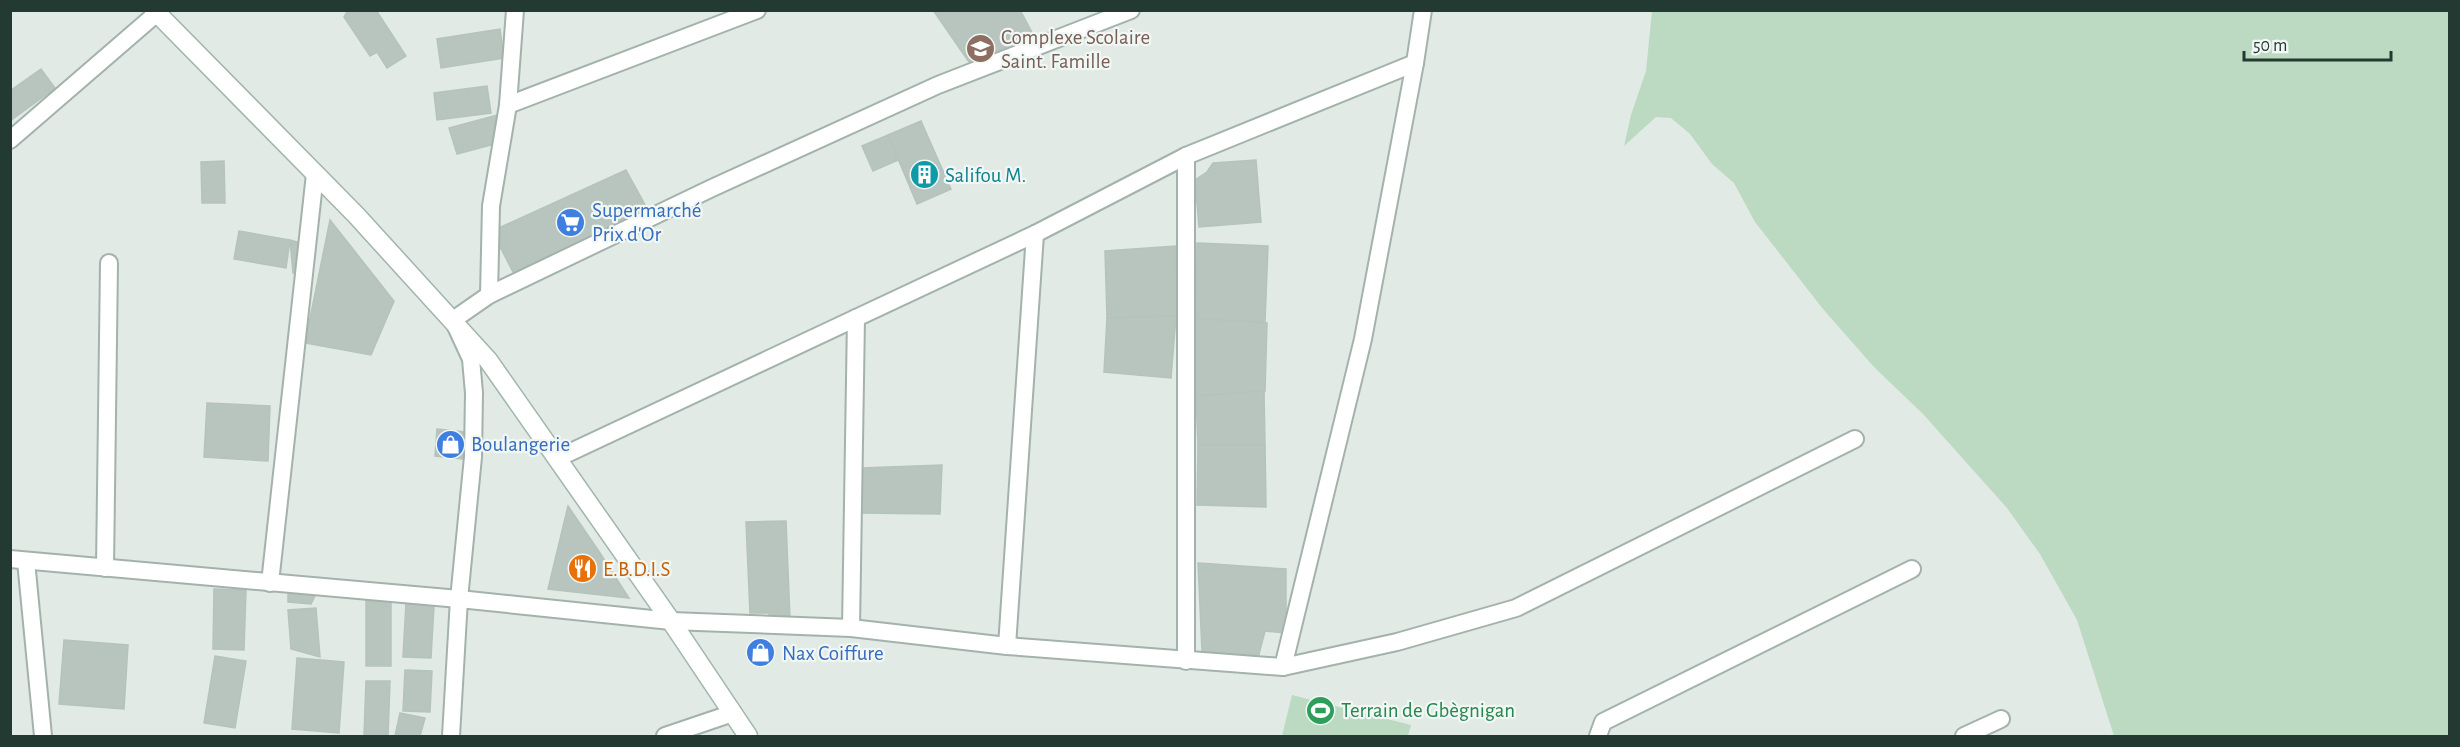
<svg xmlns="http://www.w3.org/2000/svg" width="2460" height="747" font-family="'Alegreya Sans',sans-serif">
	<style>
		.green { fill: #bbdac1 }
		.building { fill: #b7c5be; stroke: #b4c3bc; stroke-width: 1.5 }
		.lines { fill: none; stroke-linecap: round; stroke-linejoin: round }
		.minor-casing { stroke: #a4b2ac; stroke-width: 20 }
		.secondary-casing { stroke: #a1b5ac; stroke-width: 21 }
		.minor { stroke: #fff; stroke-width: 16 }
		.secondary { stroke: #fff; stroke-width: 18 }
		.labels { text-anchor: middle; stroke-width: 4.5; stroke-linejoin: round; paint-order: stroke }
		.education-label { font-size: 21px; fill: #785e54; stroke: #f1f7f4; text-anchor: start }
		.culture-label { font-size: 21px; fill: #0d838f; stroke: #f1f7f4; text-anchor: start }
		.shop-label { font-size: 21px; fill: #366cbe; stroke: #f1f7f4; text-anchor: start }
		.food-label { font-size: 21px; fill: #c56008; stroke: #f1f7f4; text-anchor: start }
		.leisure-label { font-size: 21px; fill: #27864d; stroke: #f1f7f4; text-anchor: start }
	</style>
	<rect width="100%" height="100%" fill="#e1eae5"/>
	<g class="green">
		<polygon points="1652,11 2449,11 2449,736 2114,736 2077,620 2040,554 2007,508 1923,414 1874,367 1823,309 1755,222 1734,183 1712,164 1690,134 1671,118 1656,117 1624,146 1631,115 1646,71"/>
		<polygon points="1292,695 1411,725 1408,736 1282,736"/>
	</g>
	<g class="building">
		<polygon points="348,10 376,10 406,56 387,68 377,52 370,56 344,17"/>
		<polygon points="933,10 1020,10 1034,36 969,62"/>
		<polygon points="500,29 504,58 441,68 437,39"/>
		<polygon points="41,69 55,88 10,121 10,91"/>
		<polygon points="487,86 491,113 437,120 434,93"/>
		<polygon points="501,114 495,144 457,154 449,128"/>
		<polygon points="921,121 951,189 917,204 888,135"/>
		<polygon points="888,135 898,160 873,171 862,146"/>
		<polygon points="1256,160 1261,222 1199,227 1195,180 1207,172 1213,163"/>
		<polygon points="224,161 225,203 202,203 201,162"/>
		<polygon points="626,170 649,212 514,274 492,231"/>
		<polygon points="330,220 394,301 371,355 305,343"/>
		<polygon points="239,231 290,240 286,268 234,259"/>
		<polygon points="290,240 315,247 312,272 293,273"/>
		<polygon points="1197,243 1268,246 1265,322 1196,319"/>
		<polygon points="1176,246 1177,316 1107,318 1105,251"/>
		<polygon points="1176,316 1171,378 1104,372 1107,318"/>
		<polygon points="1196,319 1267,323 1265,391 1196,396"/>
		<polygon points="1264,391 1265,445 1198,445 1196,396"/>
		<polygon points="207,403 270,406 268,461 204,457"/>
		<polygon points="437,429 465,432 463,459 435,456"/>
		<polygon points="1198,445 1265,445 1266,507 1197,505"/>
		<polygon points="942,465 940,514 861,513 862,468"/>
		<polygon points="568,506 598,550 629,598 548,589"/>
		<polygon points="786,521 790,619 769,620 769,613 750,613 746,522"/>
		<polygon points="1198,563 1286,569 1286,633 1265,631 1258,658 1202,651"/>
		<polygon points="288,588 318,590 311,604 288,602"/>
		<polygon points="214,589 246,590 244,650 213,649"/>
		<rect x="366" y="599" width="25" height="67"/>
		<polygon points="406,603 434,605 431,658 403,657"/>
		<polygon points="316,608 320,657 291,649 288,610"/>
		<polygon points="64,640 128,645 124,709 59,704"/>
		<polygon points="215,656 246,661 235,728 204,723"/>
		<polygon points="297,658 344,662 339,733 292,729"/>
		<polygon points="405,670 432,671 430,712 403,711"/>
		<polygon points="366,681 390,681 388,736 364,736"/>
		<polygon points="400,713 425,718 420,736 395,736"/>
	</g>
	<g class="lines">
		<defs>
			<g id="minor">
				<polyline points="508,105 757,10"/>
				<polyline points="10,140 157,13"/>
				<polyline points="1186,156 1186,661"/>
				<polyline points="489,295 491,206 508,105 515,10"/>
				<polyline points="558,458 1035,234 1186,156 1415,63"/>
				<polyline points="10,559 459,599 671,621 851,628 1007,646 1283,667 1397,642 1516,608 1855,439"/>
				<polyline points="26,561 43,736"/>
				<polyline points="105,568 109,263"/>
				<polyline points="270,583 315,174"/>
				<polyline points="851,628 856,318"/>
				<polyline points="1007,646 1035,234"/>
				<polyline points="1283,667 1363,339 1415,63 1423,10"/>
				<polyline points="451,736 459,599 473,457 474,393 471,359 453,320 489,295 712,188 938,85 1131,10"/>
				<polyline points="665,736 733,713"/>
				<polyline points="1598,736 1603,722 1912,569"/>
				<polyline points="1964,736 2001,719"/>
			</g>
			<polyline id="secondary" points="154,10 356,215 488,360 671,621 748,736"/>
		</defs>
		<use href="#minor" class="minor-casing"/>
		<use href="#secondary" class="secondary-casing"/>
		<use href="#minor" class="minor"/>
		<use href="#secondary" class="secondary"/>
	</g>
	<defs>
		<symbol id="school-disc" viewBox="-11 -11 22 22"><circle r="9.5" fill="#8d6e63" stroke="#f1f7f4"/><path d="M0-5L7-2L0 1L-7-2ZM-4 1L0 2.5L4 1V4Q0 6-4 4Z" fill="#fff"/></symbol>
		<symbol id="building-disc" viewBox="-11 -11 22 22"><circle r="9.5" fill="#0f9aa8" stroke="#f1f7f4"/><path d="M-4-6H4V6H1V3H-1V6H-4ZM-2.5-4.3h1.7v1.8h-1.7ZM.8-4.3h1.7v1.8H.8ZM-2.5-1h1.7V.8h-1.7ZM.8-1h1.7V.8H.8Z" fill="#fff"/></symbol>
		<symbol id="supermarket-disc" viewBox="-11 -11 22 22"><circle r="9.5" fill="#3f7fe0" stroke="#f1f7f4"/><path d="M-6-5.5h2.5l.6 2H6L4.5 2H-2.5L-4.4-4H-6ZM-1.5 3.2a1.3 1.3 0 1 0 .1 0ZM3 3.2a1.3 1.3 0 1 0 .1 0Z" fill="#fff"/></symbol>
		<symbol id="shop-disc" viewBox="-11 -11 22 22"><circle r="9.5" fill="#3f7fe0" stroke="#f1f7f4"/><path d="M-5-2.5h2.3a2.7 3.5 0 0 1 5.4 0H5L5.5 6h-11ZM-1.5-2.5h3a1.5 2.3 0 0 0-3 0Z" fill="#fff"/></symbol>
		<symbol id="restaurant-disc" viewBox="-11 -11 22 22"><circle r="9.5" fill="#e8710a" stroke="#f1f7f4"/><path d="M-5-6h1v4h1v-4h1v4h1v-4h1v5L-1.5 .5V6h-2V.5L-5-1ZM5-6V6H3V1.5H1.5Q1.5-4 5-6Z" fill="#fff"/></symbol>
		<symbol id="stadium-disc" viewBox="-11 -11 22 22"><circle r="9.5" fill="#2e9e5b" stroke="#f1f7f4"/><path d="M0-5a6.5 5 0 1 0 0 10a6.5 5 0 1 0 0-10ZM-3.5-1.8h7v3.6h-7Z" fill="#fff"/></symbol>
	</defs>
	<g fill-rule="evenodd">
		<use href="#school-disc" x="964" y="32" width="33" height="33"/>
		<use href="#building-disc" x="908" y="158" width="33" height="33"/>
		<use href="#supermarket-disc" x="554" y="206" width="33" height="33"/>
		<use href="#shop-disc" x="434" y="428" width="33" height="33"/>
		<use href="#restaurant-disc" x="566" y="552" width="33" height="33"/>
		<use href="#shop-disc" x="744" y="636" width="33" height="33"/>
		<use href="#stadium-disc" x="1304" y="694" width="33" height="33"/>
	</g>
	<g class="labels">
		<g class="education-label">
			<text x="1001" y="44">Complexe Scolaire<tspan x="1001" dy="24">Saint. Famille</tspan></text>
		</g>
		<g class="culture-label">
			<text x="945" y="182">Salifou M.</text>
		</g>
		<g class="shop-label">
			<text x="592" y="217">Supermarché<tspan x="592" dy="24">Prix d'Or</tspan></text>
			<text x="471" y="451">Boulangerie</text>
			<text x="782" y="660">Nax Coiffure</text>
		</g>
		<g class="food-label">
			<text x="603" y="576">E.B.D.I.S</text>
		</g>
		<g class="leisure-label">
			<text x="1341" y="717">Terrain de Gbègnigan</text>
		</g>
	</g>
	<rect width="2460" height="747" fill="none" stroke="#233a32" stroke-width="24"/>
	<path d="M2244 51v9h147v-9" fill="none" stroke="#233a32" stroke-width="3"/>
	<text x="2253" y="51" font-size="18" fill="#233a32" stroke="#f1f7f4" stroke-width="4.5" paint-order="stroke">50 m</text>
</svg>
